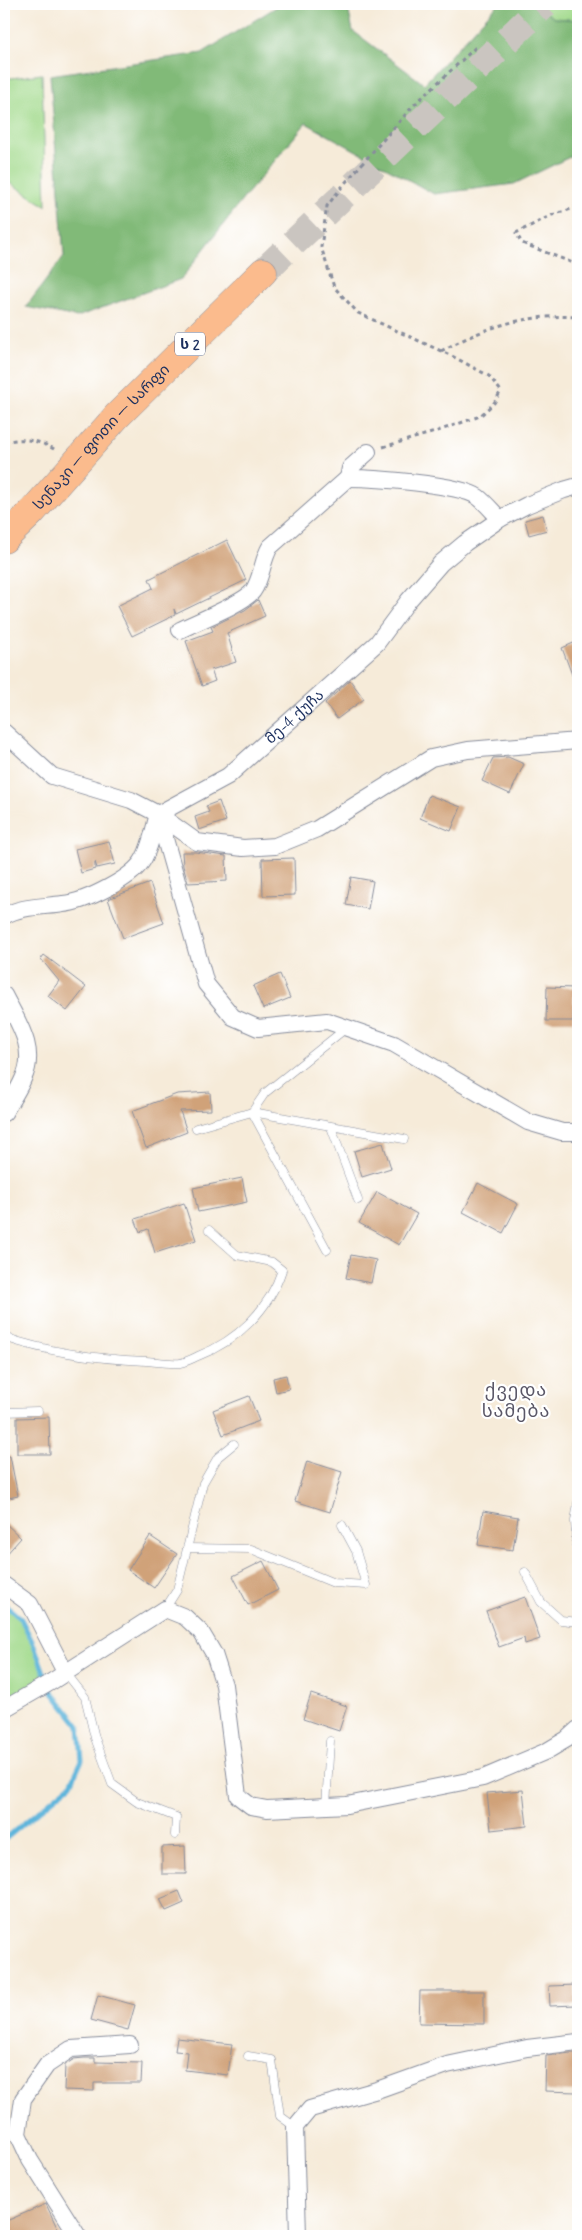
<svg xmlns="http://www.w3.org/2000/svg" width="582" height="2240" font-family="Mynerve,'Noto Sans Georgian',sans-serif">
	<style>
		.green { fill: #a2da8c; stroke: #5e8475 }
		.forest { fill: #81ba78; stroke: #4e746b }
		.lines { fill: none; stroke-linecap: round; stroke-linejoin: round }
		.stream { stroke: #5eb5db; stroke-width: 5 }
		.building { fill: #d0a279 }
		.highway-tunnel { stroke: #cac5c0; stroke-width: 28; stroke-dasharray: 28 14; stroke-linecap: butt }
		.lane-casing { stroke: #888d9c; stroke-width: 9 }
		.street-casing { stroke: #888d9c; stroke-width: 18 }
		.highway-casing { stroke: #888d9c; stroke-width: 29 }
		.path { stroke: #888d9c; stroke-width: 3; stroke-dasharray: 4 4; stroke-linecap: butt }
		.lane { stroke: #fff; stroke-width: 8 }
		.street { stroke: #fff; stroke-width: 16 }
		.highway { stroke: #fbbb8d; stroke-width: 28 }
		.labels { text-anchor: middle; stroke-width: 4.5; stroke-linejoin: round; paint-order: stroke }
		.shield { fill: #fff; stroke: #5f6d8e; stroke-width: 1 }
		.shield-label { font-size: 14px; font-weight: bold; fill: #1b2f5e }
		.street-label { font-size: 15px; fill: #1b2f5e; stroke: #fff }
		.quarter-label { font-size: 18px; letter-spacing: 1px; fill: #5a5767; stroke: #fff }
	</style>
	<rect width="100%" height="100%" fill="#fff"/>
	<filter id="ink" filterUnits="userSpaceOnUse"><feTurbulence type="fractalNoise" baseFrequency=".02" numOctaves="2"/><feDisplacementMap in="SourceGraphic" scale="10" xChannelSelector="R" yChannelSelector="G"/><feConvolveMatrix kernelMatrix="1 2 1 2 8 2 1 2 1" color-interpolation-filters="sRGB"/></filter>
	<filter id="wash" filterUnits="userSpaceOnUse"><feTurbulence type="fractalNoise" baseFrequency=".0096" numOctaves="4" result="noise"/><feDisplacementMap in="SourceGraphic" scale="20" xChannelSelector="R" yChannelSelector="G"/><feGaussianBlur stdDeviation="1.12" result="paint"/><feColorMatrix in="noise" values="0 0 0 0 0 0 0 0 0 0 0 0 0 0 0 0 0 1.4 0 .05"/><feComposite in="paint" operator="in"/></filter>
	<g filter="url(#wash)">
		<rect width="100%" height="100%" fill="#f6ebd9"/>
		<g class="green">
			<polygon points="534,4 578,4 578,20 554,18"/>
			<polygon points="42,74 46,206 4,179 4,79"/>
			<polygon points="4,1604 21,1619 47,1679 11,1697 4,1681"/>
		</g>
		<polygon class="forest" points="281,4 347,4 353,31 424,84 498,4 534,4 554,18 578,20 578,153 514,184 434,194 306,123 243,199 181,279 77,317 26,307 64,256 50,75 202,53"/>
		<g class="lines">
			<polyline class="stream" points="4,1604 21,1619 34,1645 50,1689 79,1726 82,1760 71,1784 4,1840"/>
		</g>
		<g id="blocks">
			<g class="building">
				<polygon points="543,515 547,530 529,535 525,520"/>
				<polygon points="227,540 246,580 176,614 174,609 175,615 132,636 117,606 153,588 149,579"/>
				<polygon points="258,600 265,616 227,633 236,662 211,670 215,681 202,686 186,641 213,631 211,627 245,610"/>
				<polygon points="578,641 578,688 577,688 562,648"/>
				<polygon points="350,680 364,699 337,719 325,703"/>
				<polygon points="508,757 524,764 510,794 482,781 493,758"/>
				<polygon points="429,795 461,807 451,831 420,818"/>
				<polygon points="219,801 226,821 199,830 195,817 209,812 206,806"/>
				<polygon points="109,841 115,864 97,868 95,862 95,869 81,873 75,849"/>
				<polygon points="182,852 195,852 226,856 227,881 188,883 183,866"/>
				<polygon points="294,858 295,895 263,896 262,859"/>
				<polygon points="351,877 373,881 368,909 346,905"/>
				<polygon points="150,883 164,923 123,938 108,899"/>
				<polygon points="44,955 86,987 67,1011 48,996 59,981 41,959"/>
				<polygon points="280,974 290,998 263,1009 253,986"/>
				<polygon points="547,987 574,988 573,1021 546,1021"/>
				<polygon points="210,1092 211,1110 180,1111 187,1132 146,1148 132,1111 177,1094"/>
				<polygon points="383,1143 391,1168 362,1177 354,1151"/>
				<polygon points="242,1178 247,1202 198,1212 193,1188"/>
				<polygon points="478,1183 518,1204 503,1233 463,1212"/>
				<polygon points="377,1192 417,1214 399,1245 359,1223"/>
				<polygon points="184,1203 196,1240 155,1253 148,1229 140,1232 135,1219"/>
				<polygon points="351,1255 376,1260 371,1283 346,1278"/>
				<polygon points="286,1375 289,1389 276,1392 273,1378"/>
				<polygon points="249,1396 259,1421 223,1435 213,1410"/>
				<polygon points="49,1417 50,1454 17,1454 17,1418"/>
				<polygon points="10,1456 18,1496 4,1499 4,1457"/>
				<polygon points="307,1461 342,1472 330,1512 295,1501"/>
				<polygon points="483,1511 518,1517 513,1550 478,1545"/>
				<polygon points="4,1522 21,1538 4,1557"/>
				<polygon points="150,1536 177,1554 154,1588 128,1570"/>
				<polygon points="263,1561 278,1590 248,1605 233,1576"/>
				<polygon points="525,1597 540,1639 525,1644 524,1638 499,1647 486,1611"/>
				<polygon points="311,1694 347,1706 339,1731 303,1719"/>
				<polygon points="523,1790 527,1826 491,1830 487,1793"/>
				<polygon points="185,1846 186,1874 162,1874 162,1847"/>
				<polygon points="179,1891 184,1903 166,1911 160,1899"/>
				<polygon points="575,1985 576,2005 550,2006 549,1986"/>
				<polygon points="420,1991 484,1991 484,2024 419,2023"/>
				<polygon points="98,1995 135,2005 128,2030 91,2020"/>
				<polygon points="177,2038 232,2044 228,2075 185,2070 187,2052 175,2051"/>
				<polygon points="570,2053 577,2053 576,2092 545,2091 546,2056"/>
				<polygon points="84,2058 95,2058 95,2062 142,2063 141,2083 94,2083 94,2091 64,2090 65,2065 74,2059"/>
				<polygon points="46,2204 61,2236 4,2236 4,2222"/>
			</g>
		</g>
	</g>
	<g filter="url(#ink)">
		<use href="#blocks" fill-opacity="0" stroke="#888d9c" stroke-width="1"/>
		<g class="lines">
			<polyline class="highway-tunnel" points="263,272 545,4"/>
			<defs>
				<g id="lane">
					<polyline points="345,1029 265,1093 252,1112 404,1139"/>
					<polyline points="331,1127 358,1200"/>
					<polyline points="196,1128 252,1112 327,1250"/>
					<path d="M4,1337C50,1353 97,1359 146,1361C157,1362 169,1364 180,1363C186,1362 192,1359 198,1356C237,1341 269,1310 282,1270L272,1262L237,1255L209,1230"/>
					<polyline points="4,1412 38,1411"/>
					<polyline points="578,1503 575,1521 578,1568"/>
					<polyline points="187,1548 251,1549 334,1583 366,1585 356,1551 342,1525"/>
					<polyline points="525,1572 541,1602 561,1620 578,1622"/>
					<polyline points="165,1609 177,1590 203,1483 218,1457 234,1444"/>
					<polyline points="66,1673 85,1697 95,1738 112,1784 137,1802 176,1817 175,1835"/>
					<polyline points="326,1806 330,1741"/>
					<polyline points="248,2056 272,2060 280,2116 295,2127"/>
				</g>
				<g id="street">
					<path d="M368,452L350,468L348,478C373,478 460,484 478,497C486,503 493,512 500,519"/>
					<path d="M180,630C196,622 244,603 253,591C262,578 262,560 270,547L348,478"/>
					<polyline points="4,732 52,776 131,800 158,814 197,842 243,848 275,846 317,829 431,758 468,750 578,741"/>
					<polyline points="158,814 206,984 233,1017 258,1028 327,1021 394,1044 528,1122 562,1132 578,1132"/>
					<path id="s1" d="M4,916C21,906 43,907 63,904C85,902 134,878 144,858C151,845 154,828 158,814L228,776L377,643L408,601L441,563L465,543L500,519L527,505L564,490L578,486"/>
					<path d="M4,995C17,1021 38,1049 23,1079C18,1091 10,1102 4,1113"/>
					<polyline points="4,1585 30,1604 65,1672"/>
					<polyline points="4,1709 51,1682 165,1609 185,1617 201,1632 214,1654 224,1685 238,1796 251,1806 267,1809 347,1805 483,1778 547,1751 567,1739 578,1729"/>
					<polyline points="78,2236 30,2160 18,2134 23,2099 47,2065 71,2049 130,2045"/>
					<polyline points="298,2236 295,2127 310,2109 377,2090 447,2065 527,2048 578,2042"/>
				</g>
				<g id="highway">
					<path id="s2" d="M4,539L32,512L117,416L263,272"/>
				</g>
			</defs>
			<use href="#lane" class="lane-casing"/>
			<use href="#street" class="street-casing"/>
			<use href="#highway" class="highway-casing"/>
			<g class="path">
				<polyline points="578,207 552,215 516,233 522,243 578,265"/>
				<path d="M441,351C488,326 524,314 578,317"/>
				<path d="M4,443C20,436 43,441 57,451"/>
				<polyline points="383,447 435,432 480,416 494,403 501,391 489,376 452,356 358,313 334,287 321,247 327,206 345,183 414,105 477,46"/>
			</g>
			<use href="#lane" class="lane"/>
			<use href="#street" class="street"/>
			<use href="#highway" class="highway"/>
		</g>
	</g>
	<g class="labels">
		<rect class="shield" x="175" y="332.5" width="30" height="23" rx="4"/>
		<g class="shield-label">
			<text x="190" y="349">ს 2</text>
		</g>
		<g class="street-label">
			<text dy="5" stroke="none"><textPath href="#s2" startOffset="141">სენაკი — ფოთი — სარფი</textPath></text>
			<text dy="5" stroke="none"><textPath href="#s1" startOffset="371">მე-4 ქუჩა</textPath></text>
		</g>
		<g class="quarter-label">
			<text x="516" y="1396">ქვედა<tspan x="516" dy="21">სამება</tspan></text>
		</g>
	</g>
	<rect width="582" height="2240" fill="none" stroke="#fff" stroke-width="20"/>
</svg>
